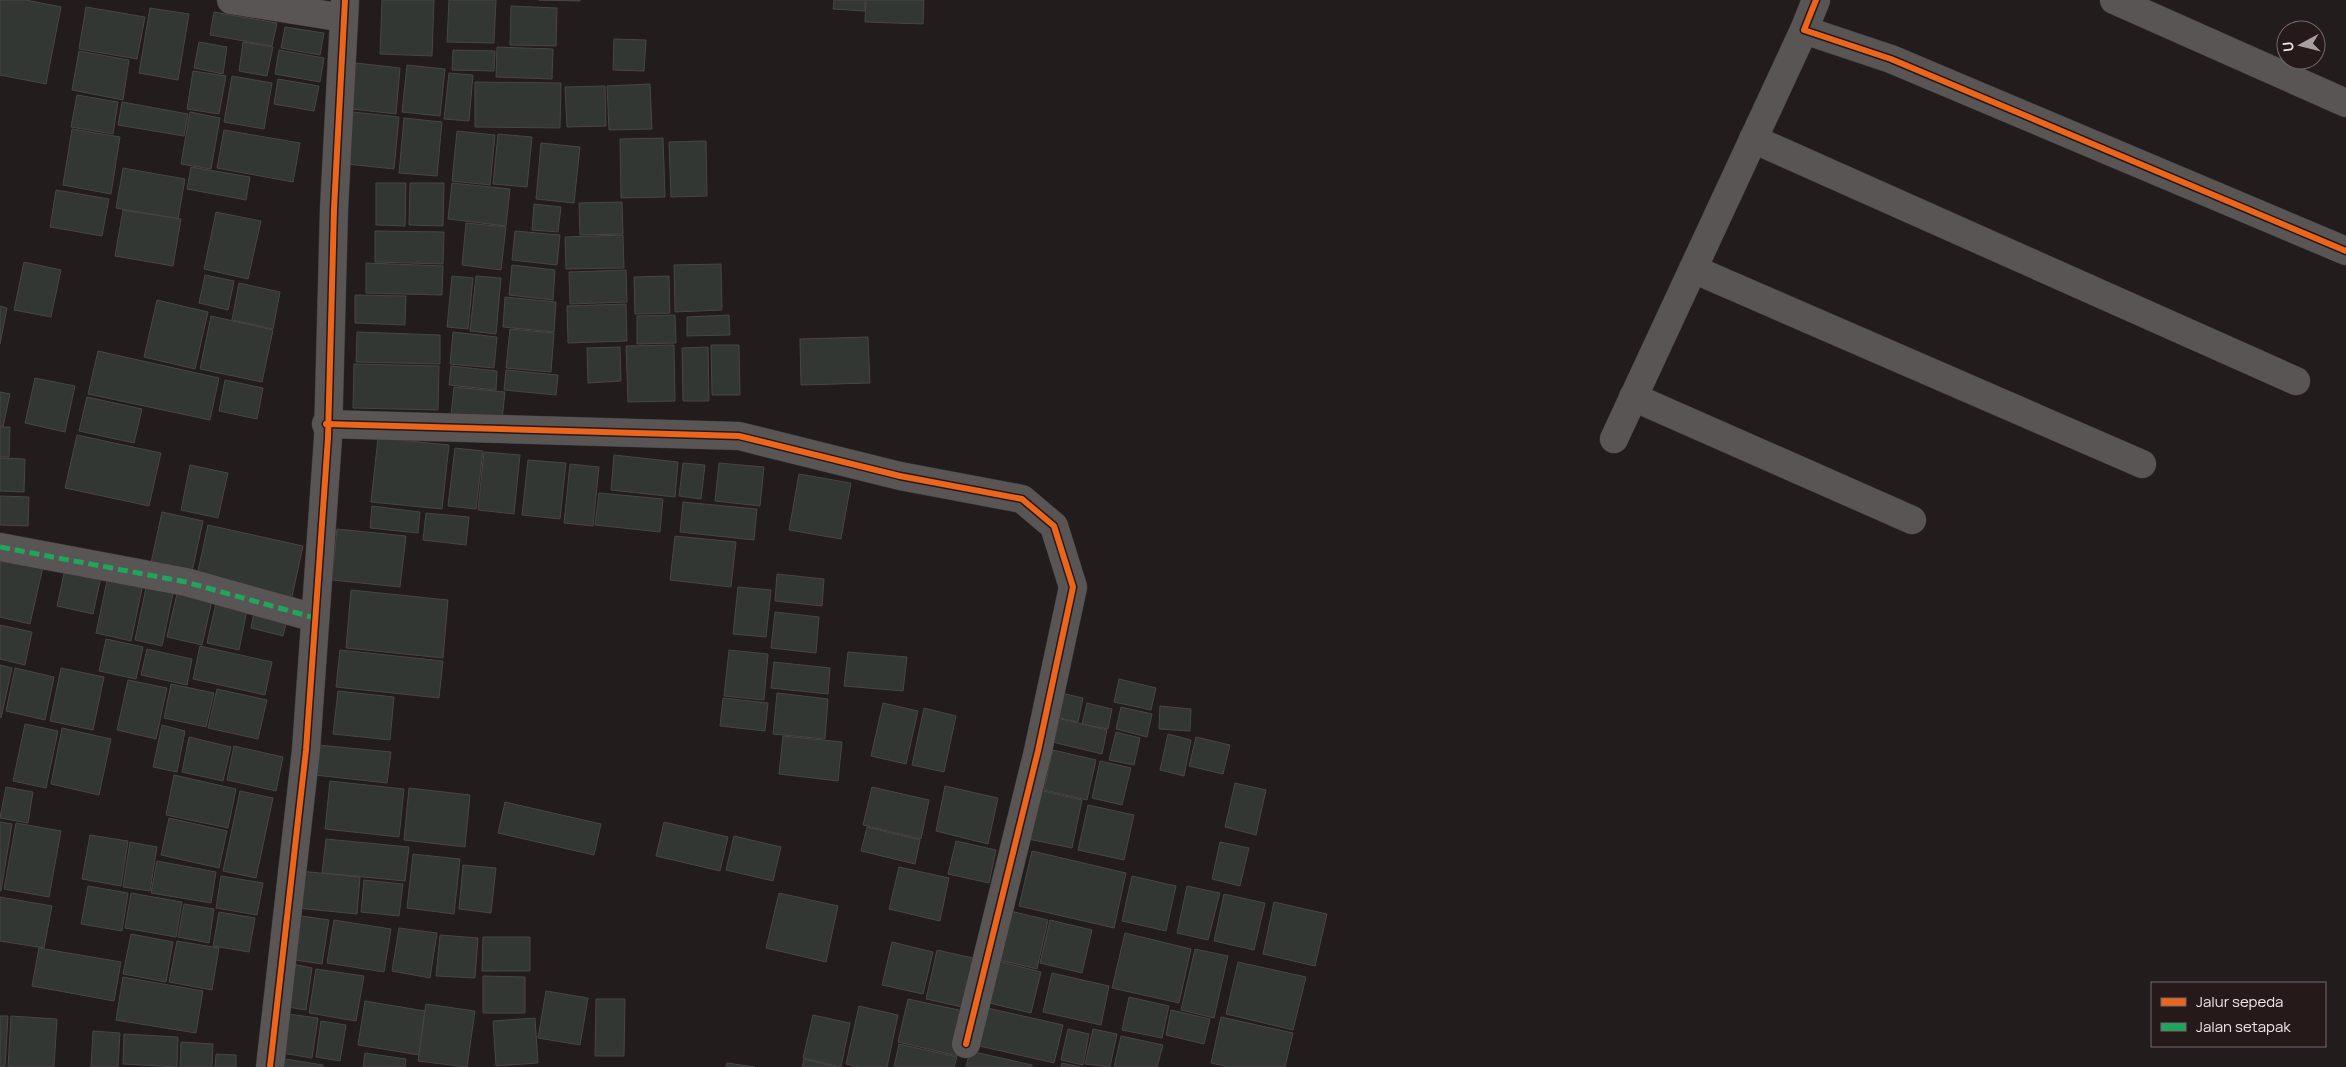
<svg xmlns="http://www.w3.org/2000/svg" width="2346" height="1067" font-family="Manrope,sans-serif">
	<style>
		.building { fill: #333733; stroke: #484645 }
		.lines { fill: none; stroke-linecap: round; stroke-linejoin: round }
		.minor-casing { stroke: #3c3737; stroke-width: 29 }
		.tertiary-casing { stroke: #3c3737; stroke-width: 29 }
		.minor { stroke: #595555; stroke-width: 28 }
		.tertiary { stroke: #595555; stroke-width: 28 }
		.quiet { stroke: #20a55d; stroke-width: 5; stroke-dasharray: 10 5; stroke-linecap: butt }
		.cycleway-casing { stroke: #25191a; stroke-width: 9 }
		.cycleway { stroke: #eb651d; stroke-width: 6 }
	</style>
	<rect width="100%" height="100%" fill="#221c1c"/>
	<g class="building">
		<polygon points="0,0 26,0 61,7 46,84 0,75"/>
		<polygon points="382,0 434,0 432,56 380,54"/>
		<polygon points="449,0 496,0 494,43 447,42"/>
		<polygon points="539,0 580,0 580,1"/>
		<polygon points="834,0 865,0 865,11 833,9"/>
		<polygon points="866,0 924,0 923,24 865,22"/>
		<polygon points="511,6 557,8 556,46 510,45"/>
		<polygon points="86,7 145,17 137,59 79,49"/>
		<polygon points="150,8 189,14 178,80 139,73"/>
		<polygon points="214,12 277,23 272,46 210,35"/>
		<polygon points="285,27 324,33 320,55 281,48"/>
		<polygon points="614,39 646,40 644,71 613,70"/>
		<polygon points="199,42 227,47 223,74 194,68"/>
		<polygon points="243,42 273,47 267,76 239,71"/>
		<polygon points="497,47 553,49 552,79 496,77"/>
		<polygon points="279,50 324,58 320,82 275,74"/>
		<polygon points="453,50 495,51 494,71 452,70"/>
		<polygon points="79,51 129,60 123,100 72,90"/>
		<polygon points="356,63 400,68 396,114 352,109"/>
		<polygon points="407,65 445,69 440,116 402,112"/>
		<polygon points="193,71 226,76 219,114 187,109"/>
		<polygon points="449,73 473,75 469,121 444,119"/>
		<polygon points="232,76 272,83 264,129 224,122"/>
		<polygon points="278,79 319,86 314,111 274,104"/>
		<polygon points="475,82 561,83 560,128 475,127"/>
		<polygon points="650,84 652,129 609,130 607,86"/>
		<polygon points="605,86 606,126 567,127 565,87"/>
		<polygon points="77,95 118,102 113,134 71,127"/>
		<polygon points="122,102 188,114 184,136 118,125"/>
		<polygon points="190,112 220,118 211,169 181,164"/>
		<polygon points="353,112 399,117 394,169 347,164"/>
		<polygon points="404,118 442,122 437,176 399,173"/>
		<polygon points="72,129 120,137 111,194 63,185"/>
		<polygon points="224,130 300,143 293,182 217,168"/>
		<polygon points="457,131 495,135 490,185 452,181"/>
		<polygon points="498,134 532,137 527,187 493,184"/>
		<polygon points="663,138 665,197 621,198 620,139"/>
		<polygon points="706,141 707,196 671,197 669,142"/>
		<polygon points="541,143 580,147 574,203 536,199"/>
		<polygon points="191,167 250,177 246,200 187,189"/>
		<polygon points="123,168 185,179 178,219 116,208"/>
		<polygon points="376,183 406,183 405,226 376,225"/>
		<polygon points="410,183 444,183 443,226 409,225"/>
		<polygon points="452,183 510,189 506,226 448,219"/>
		<polygon points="56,190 109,199 102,236 50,227"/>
		<polygon points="622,202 623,234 580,235 579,203"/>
		<polygon points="534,204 561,207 558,232 532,230"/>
		<polygon points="123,210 181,219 173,266 115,256"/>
		<polygon points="216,212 261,221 248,279 204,269"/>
		<polygon points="466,223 506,227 501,270 462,265"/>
		<polygon points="375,231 444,232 443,264 375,262"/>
		<polygon points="515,231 560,235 557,265 512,260"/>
		<polygon points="623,235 624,268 566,269 565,237"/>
		<polygon points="24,262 61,270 51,317 14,310"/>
		<polygon points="366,263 443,266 442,295 366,293"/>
		<polygon points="721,264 722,310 675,312 674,265"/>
		<polygon points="512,265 555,270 553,300 509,295"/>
		<polygon points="626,270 627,302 570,304 569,272"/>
		<polygon points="205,275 234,281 228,310 199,303"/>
		<polygon points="452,276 473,278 468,329 447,327"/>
		<polygon points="476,276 501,278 496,334 470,331"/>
		<polygon points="669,276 670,313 635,314 634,277"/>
		<polygon points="239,283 280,292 273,329 232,320"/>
		<polygon points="355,295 406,296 405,325 355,323"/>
		<polygon points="505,297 556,302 554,332 503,327"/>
		<polygon points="157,300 208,312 195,369 144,357"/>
		<polygon points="626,304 627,341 568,343 567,306"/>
		<polygon points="0,306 7,308 0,344"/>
		<polygon points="675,315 676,343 637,344 637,316"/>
		<polygon points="729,315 730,335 687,336 687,317"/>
		<polygon points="211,316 273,330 262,382 200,369"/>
		<polygon points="510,329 554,333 551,372 506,368"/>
		<polygon points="357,332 440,335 440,364 356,362"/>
		<polygon points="453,332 497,337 494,368 450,364"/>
		<polygon points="868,337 870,383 801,385 800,339"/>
		<polygon points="674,345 675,401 628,402 626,346"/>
		<polygon points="711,345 739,345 740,395 712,395"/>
		<polygon points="620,347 621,381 588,383 587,348"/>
		<polygon points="708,347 709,401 683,401 682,348"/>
		<polygon points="98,351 219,378 210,420 88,394"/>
		<polygon points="354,364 439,366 438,410 353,408"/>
		<polygon points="451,366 497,371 496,390 449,385"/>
		<polygon points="506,370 558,375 556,395 504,390"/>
		<polygon points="35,378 75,386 65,432 25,423"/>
		<polygon points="225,380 263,388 257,419 219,411"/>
		<polygon points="454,387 505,392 502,420 451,415"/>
		<polygon points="0,392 10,394 3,427 0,426"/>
		<polygon points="87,397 142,409 134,443 79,431"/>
		<polygon points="0,427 10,427 9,457 0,457"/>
		<polygon points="77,435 161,453 149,506 65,488"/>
		<polygon points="378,438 449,445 442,509 371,502"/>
		<polygon points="455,448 483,451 476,509 448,506"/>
		<polygon points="484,452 520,455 514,514 478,510"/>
		<polygon points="614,455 678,462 675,497 611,490"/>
		<polygon points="0,458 25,459 24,492 0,491"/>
		<polygon points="528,460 566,463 560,519 522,515"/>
		<polygon points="683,463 705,465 701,499 679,496"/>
		<polygon points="719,463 764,467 760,506 715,501"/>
		<polygon points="570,464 599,467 593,526 564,523"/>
		<polygon points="190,465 228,473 218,518 181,510"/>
		<polygon points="799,474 851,483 841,539 789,530"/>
		<polygon points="599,493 663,499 660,532 595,525"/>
		<polygon points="0,496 29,497 28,526 0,525"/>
		<polygon points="683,502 757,509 754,540 680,532"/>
		<polygon points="372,506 420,512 418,533 370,528"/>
		<polygon points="162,512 203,521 190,581 149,572"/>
		<polygon points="426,513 469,517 466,545 423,540"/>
		<polygon points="208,525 303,546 291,601 196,580"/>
		<polygon points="337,529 406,536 400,587 332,580"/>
		<polygon points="675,536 736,542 731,587 670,580"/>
		<polygon points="0,558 43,567 30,624 0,617"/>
		<polygon points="65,569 101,577 93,614 57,606"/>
		<polygon points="777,574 824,579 822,606 775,601"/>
		<polygon points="108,576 143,584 131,641 96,633"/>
		<polygon points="147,583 174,589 162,646 135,640"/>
		<polygon points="738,587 771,590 766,637 733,634"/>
		<polygon points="178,589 213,596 202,645 167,637"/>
		<polygon points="351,590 448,600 443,658 346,648"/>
		<polygon points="217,598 248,605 239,650 207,643"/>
		<polygon points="255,608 288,615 283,636 251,628"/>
		<polygon points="775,612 819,617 816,653 771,648"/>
		<polygon points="0,625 32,632 25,665 0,659"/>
		<polygon points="106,639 143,647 136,679 99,671"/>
		<polygon points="200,646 272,662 265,695 193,679"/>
		<polygon points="147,649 192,659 187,685 141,675"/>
		<polygon points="340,650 443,661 439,698 336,687"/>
		<polygon points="729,650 768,654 764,700 724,696"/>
		<polygon points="848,652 907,657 903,691 844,686"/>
		<polygon points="774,662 830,668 828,694 771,688"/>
		<polygon points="0,665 12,668 1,718 0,717"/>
		<polygon points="15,668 54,677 45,720 6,711"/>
		<polygon points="61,668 104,677 93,730 50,721"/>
		<polygon points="1119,679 1156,688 1151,710 1114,702"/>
		<polygon points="128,680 167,688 156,739 117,730"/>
		<polygon points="171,684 214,693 206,727 164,718"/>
		<polygon points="217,689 267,700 258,739 208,728"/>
		<polygon points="338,691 394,697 390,740 333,734"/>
		<polygon points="1057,692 1083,698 1078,722 1051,716"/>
		<polygon points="777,693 828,699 825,739 773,734"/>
		<polygon points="723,698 768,703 765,731 720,726"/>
		<polygon points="883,703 918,711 906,764 871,756"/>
		<polygon points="1087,703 1112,709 1108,729 1082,724"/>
		<polygon points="1160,706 1191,709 1190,731 1159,729"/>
		<polygon points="1121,707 1152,714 1147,737 1116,729"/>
		<polygon points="924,708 956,716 944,772 912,765"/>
		<polygon points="1053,717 1107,730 1102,754 1048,741"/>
		<polygon points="25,724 58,731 46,788 13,781"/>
		<polygon points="162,725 185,731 177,772 153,767"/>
		<polygon points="62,728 111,739 99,795 51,784"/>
		<polygon points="1116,732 1140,738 1134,765 1109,760"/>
		<polygon points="1168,734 1191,740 1184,776 1160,770"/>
		<polygon points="783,736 842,742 838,781 779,774"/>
		<polygon points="189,737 231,747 223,781 182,772"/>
		<polygon points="1196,737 1230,745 1223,774 1189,766"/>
		<polygon points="318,745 391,752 387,783 315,775"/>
		<polygon points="234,746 283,757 276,791 227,780"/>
		<polygon points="1053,750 1096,760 1087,800 1044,790"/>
		<polygon points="1100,761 1131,768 1122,805 1092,798"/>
		<polygon points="174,775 236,789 228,828 166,815"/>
		<polygon points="330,781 404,789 399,837 325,829"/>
		<polygon points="1235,783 1266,790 1256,835 1225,827"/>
		<polygon points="945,786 998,798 988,844 936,831"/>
		<polygon points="6,787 33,792 28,823 0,818"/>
		<polygon points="872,787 929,800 921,839 863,825"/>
		<polygon points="409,788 470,795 465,847 404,840"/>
		<polygon points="1039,790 1082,800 1072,848 1028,839"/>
		<polygon points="240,791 273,798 256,878 223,871"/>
		<polygon points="505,802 601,824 594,855 498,833"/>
		<polygon points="1088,805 1134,815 1124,860 1078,850"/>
		<polygon points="169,818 227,831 219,868 161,855"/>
		<polygon points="0,822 12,824 1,891 0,891"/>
		<polygon points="664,822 728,837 720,871 656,856"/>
		<polygon points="16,823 61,831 49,897 4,889"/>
		<polygon points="867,827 920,840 915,864 861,851"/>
		<polygon points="90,835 128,841 121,886 82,879"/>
		<polygon points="734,836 781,847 773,881 726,870"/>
		<polygon points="326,839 409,847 405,881 322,873"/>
		<polygon points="956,841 996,850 989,883 948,874"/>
		<polygon points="130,842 157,847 150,891 123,887"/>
		<polygon points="1220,842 1249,848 1240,886 1212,879"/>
		<polygon points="1032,851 1126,873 1114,928 1019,906"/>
		<polygon points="413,854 460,859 454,914 407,908"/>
		<polygon points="157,861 216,872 211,903 151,893"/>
		<polygon points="463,865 496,868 491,913 459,909"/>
		<polygon points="899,867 949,878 940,921 889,909"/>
		<polygon points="300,871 360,877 357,914 297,908"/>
		<polygon points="221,876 263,883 257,915 216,908"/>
		<polygon points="1132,876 1176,886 1166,931 1122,921"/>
		<polygon points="364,880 403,884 399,916 361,912"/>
		<polygon points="88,886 128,893 122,931 81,924"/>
		<polygon points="1187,886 1220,893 1208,940 1177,933"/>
		<polygon points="131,893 182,902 176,937 125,928"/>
		<polygon points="779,893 838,906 826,962 766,948"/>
		<polygon points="1224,894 1265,903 1254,950 1214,941"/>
		<polygon points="0,897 52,906 44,948 0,941"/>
		<polygon points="1274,902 1327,914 1315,966 1263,954"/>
		<polygon points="184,904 214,909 209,943 178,937"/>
		<polygon points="1006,910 1048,920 1037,969 995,959"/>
		<polygon points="219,912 255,918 249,952 213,946"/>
		<polygon points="295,915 329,920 322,964 288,959"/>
		<polygon points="334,920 391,929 384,972 327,963"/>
		<polygon points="1050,920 1092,930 1082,973 1040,963"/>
		<polygon points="399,928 437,933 430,978 392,971"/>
		<polygon points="1125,933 1191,949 1179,1003 1112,988"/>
		<polygon points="131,934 173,942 166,982 123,974"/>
		<polygon points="440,935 478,938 475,978 436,976"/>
		<polygon points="483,937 530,937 530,971 482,971"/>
		<polygon points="177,941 219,948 212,990 169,982"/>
		<polygon points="892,942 933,952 923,994 882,985"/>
		<polygon points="39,948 121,962 114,1001 32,986"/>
		<polygon points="1195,949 1228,956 1214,1018 1181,1010"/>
		<polygon points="937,950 973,958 962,1007 926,999"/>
		<polygon points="994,960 1041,972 1031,1013 985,1002"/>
		<polygon points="1238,962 1306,977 1293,1030 1226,1014"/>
		<polygon points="288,963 312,968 306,1010 281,1006"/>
		<polygon points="316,969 364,976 356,1021 309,1013"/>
		<polygon points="1052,973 1109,986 1101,1025 1043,1012"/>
		<polygon points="483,976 525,977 525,1013 483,1013"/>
		<polygon points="123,977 203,991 196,1033 116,1020"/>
		<polygon points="546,991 588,998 580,1045 538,1038"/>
		<polygon points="1129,997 1169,1006 1162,1038 1122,1030"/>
		<polygon points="596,999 625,999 624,1056 595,1056"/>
		<polygon points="908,999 968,1012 958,1056 898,1042"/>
		<polygon points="365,1001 425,1011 419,1055 358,1045"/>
		<polygon points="426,1004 475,1011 467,1067 418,1061"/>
		<polygon points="859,1006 898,1015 887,1067 858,1067 846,1064"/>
		<polygon points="983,1007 1063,1025 1054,1063 975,1045"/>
		<polygon points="1171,1010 1210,1019 1204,1044 1166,1035"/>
		<polygon points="288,1014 318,1018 312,1058 282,1053"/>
		<polygon points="813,1015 850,1023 841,1067 803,1058"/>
		<polygon points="0,1016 8,1016 5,1067 0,1067"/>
		<polygon points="11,1016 57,1019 54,1067 8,1067"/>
		<polygon points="1221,1017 1293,1033 1285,1067 1229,1067 1211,1063"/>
		<polygon points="535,1018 538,1063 496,1066 493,1021"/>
		<polygon points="321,1021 346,1025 340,1061 316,1057"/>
		<polygon points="1068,1029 1089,1034 1083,1065 1061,1060"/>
		<polygon points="1093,1029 1117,1034 1110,1067 1085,1064"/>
		<polygon points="93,1031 120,1033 118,1067 91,1067"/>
		<polygon points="124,1034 178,1037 177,1067 123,1064"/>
		<polygon points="1121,1036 1163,1045 1157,1067 1114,1067"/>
		<polygon points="181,1042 213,1044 212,1067 180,1067"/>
		<polygon points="899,1044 957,1057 954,1067 894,1067"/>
		<polygon points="970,1051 1032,1065 1032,1067 966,1067"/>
		<polygon points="365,1053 406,1059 405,1067 363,1067"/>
		<polygon points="216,1054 236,1055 236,1067 215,1067"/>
		<polygon points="279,1058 323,1065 323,1067 278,1067"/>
		<polygon points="804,1059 836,1067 802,1067"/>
		<polygon points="727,1063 755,1067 726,1067"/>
		<polygon points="1062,1063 1081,1067 1061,1067"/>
	</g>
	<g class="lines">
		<defs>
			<g id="minor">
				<polyline points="231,0 344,18"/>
				<polyline points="1816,0 1804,30 1891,59 2346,251"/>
				<polyline points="2114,0 2346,103"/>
				<polyline points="1753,139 2296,381"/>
				<polyline points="1693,269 2142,464"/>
				<polyline points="1633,397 1912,520"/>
				<polyline points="326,424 739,436 900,476 1022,499 1054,526 1073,587 1038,751 966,1044"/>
				<polyline points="1614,439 1804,30"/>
				<polyline points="0,547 186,582 315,618"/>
			</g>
			<polyline id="tertiary" points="270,1067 306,750 317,595 328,438 334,209 345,0"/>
		</defs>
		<use href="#minor" class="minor-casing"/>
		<use href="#tertiary" class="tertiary-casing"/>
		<use href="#minor" class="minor"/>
		<use href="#tertiary" class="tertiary"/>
		<polyline class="quiet" points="0,547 186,582 315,618"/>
		<defs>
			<g id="cycleway">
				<polyline points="1816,0 1804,30 1891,59 2346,251"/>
				<polyline points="326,424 739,436 900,476 1022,499 1054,526 1073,587 1038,751 966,1044"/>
				<polyline points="270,1067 306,750 317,595 328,438 334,209 345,0"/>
			</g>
		</defs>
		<use href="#cycleway" class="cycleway-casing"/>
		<use href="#cycleway" class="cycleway"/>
	</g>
	<rect x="2151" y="982" width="175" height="65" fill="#25191a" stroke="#756b6c"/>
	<rect x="2161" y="998" width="25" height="8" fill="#eb651d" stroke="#756b6c"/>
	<text x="2196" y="1007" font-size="15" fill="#eee5e6">Jalur sepeda</text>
	<rect x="2161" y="1023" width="25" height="8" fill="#20a55d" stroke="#756b6c"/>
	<text x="2196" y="1032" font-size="15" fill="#eee5e6">Jalan setapak</text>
	<g transform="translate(2301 45) rotate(263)"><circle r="24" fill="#25191a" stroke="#756b6c"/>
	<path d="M0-4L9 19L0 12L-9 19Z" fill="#a79f9f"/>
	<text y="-8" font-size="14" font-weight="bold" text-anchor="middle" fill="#eee5e6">U</text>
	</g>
</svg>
